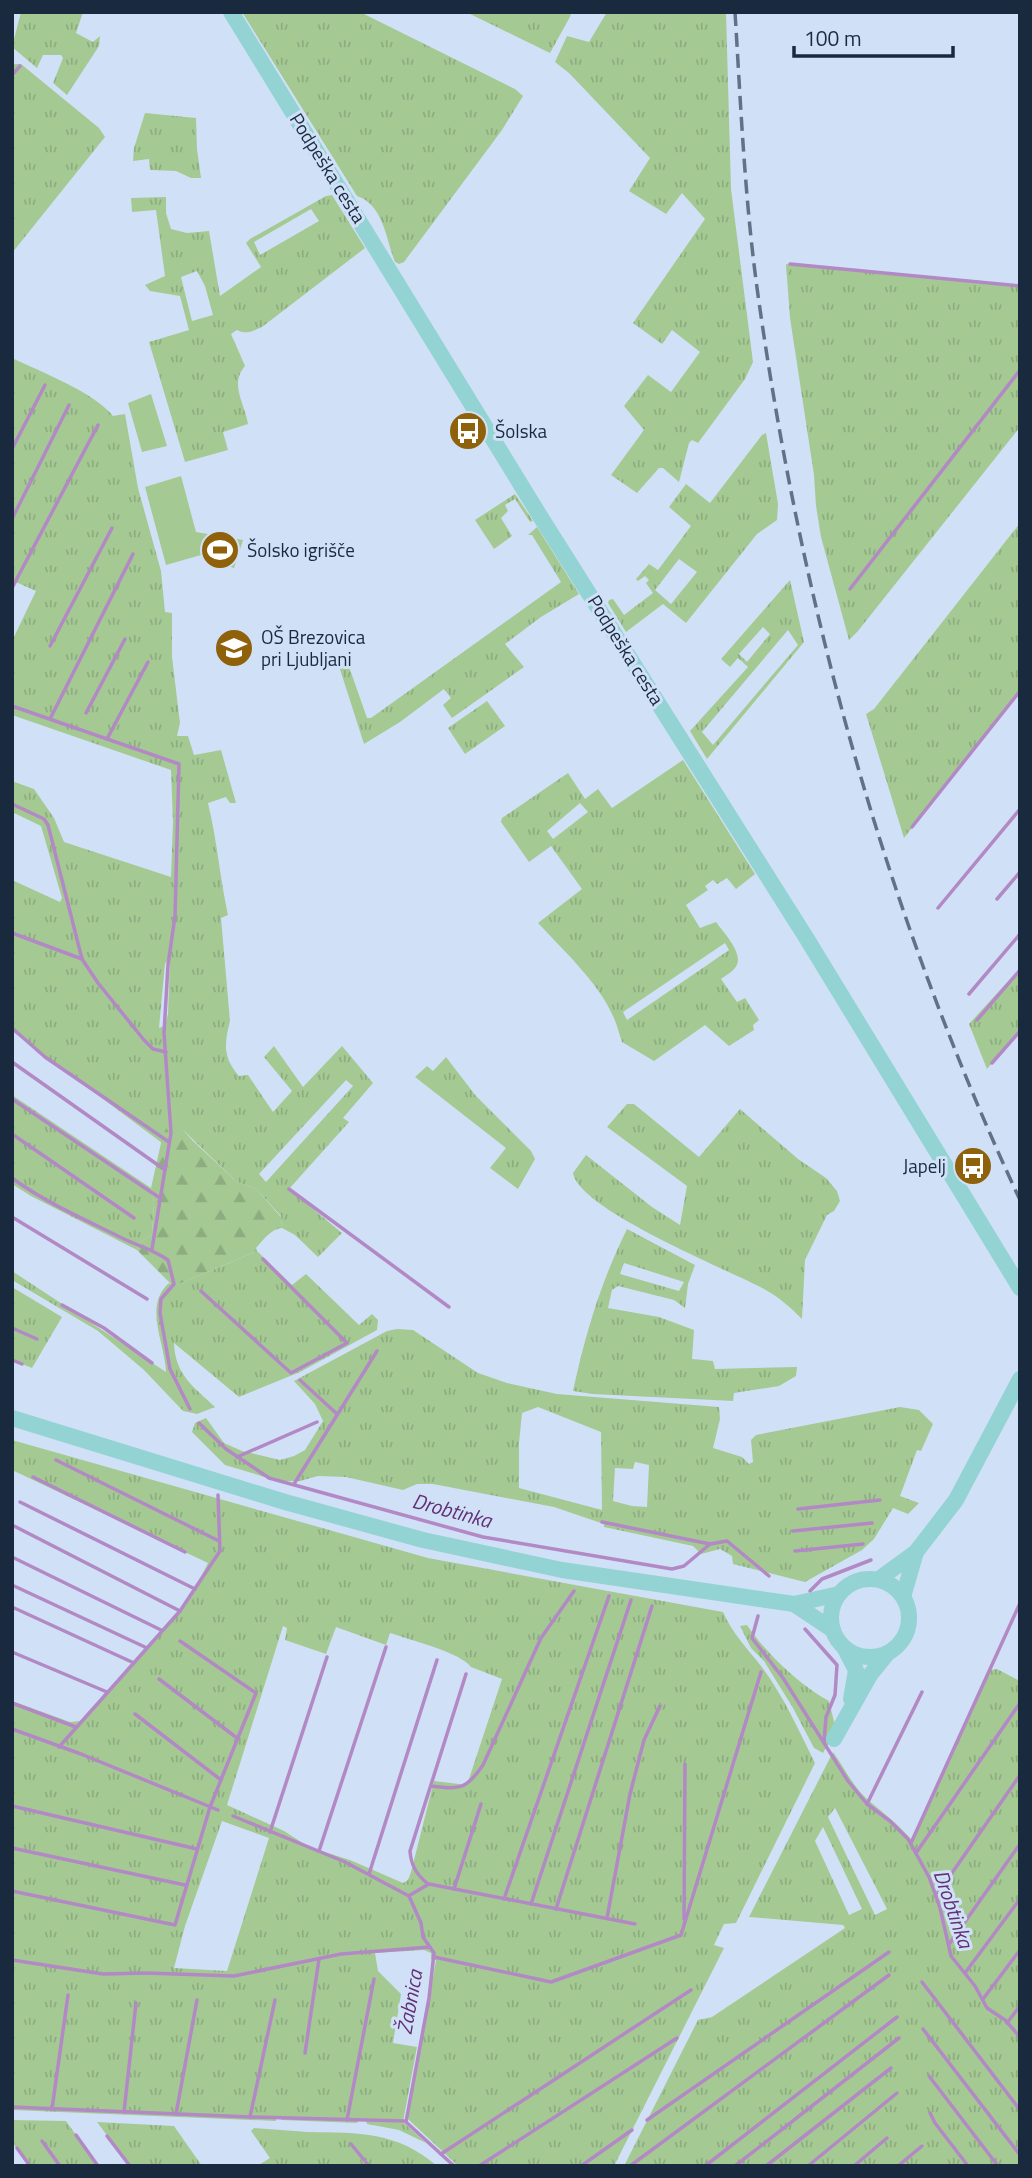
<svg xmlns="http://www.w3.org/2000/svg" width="1032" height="2178" font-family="'Titillium Web',sans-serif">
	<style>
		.grass { fill: url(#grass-tufts); fill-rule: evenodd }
		.forest { fill: url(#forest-firs) }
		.pitch { fill: #a5c993 }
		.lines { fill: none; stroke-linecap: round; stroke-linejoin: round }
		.stream { stroke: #b289c5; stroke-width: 3.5 }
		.major { stroke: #93d3d3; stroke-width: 16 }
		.rail { stroke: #617288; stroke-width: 3.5; stroke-dasharray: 14 7; stroke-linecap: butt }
		.labels { text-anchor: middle; stroke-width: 6; stroke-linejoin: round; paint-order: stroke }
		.street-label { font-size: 19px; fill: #192a3f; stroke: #d0e1f7 }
		.poi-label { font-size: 19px; fill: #192a3f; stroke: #d0e1f7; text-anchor: start }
		.water-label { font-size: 21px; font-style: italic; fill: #633078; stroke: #d0e1f7 }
	</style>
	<defs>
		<pattern id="grass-tufts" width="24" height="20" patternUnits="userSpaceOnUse" patternTransform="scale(1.75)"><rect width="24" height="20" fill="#a5c993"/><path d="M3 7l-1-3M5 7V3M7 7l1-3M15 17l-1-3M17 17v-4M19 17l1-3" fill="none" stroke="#8dad80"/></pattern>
		<pattern id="forest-firs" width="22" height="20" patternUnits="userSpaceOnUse" patternTransform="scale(1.75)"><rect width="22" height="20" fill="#a5c993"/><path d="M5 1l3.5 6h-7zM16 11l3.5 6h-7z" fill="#8dad80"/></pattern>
	</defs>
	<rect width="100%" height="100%" fill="#d0e1f7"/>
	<g class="grass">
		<polygon points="21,12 83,12 76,33 93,42 100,36 99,46 67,95 53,83 63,58 61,55 43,55 37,68 12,47"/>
		<path d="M242,12H360L515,89L523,96L502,130L404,262L399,264L395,262C386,240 384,205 357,196Z"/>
		<polygon points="466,12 567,12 571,15 550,53"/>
		<polygon points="607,12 726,12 731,189 753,362 745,379 698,443 692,440 689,443 679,482 663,468 659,468 637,493 611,475 644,430 624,406 648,375 671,392 700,352 672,330 662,344 633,323 705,219 682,193 666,214 629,191 650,158 569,73 555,62 567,36 589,42"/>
		<polygon points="15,64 21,64 99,128 105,137 12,253 12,66"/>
		<polygon points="145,113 196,118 197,149 201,178 191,178 176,171 150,170 149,159 133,161 134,148"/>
		<path d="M332,195L365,248L262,327C253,331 246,335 237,330L231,334L245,366C229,384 245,404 248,424L223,432L228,450L185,462L149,342L189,330L180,296L150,291L145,285L165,276L156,210L132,212L131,198L166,197V213L171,229L187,233L209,231L220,296L261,267L246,243L250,239L326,196ZM311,209L319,221L260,255L254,242ZM197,271L205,286L213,315L192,321L181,277Z"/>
		<polygon points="786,264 1020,287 1020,427 858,631 849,640 821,537 816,506 814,475 790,318"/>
		<path d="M12,358C41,372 94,392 113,416L125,414L138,488L161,571L165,612L172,613V657L180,723L177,736H188L194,755L221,750L236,803H230L226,797L208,803C217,840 220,878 228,915L221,918L230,1021C224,1045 223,1057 239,1076L248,1075L273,1112L292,1091L264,1057L274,1046L303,1087L342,1046L373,1083L343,1118L349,1122L289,1189L342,1233L318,1257L295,1235L282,1228L281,1216L256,1189L237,1182L183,1130L163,1134L162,1143L12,1031V880L60,902L62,898L41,826L12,812V781L34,789L54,818L64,842L171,877L173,823L171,770L12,715V641L36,591L18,583H15L12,589ZM170,957L168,1014L165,1026L159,1028L165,964ZM346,1080L353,1086L266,1182L259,1174Z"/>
		<path d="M766,433L778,504L777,520L757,534L686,623L663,604L626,632L608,603L609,600L613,599L624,615L653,593L646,583L649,580L645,576L638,581L636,579L649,564L658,570L691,526L669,507L686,484L710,503L762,435ZM679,559L697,572L671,604L655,590Z"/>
		<polygon points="515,494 533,521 530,522 515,499 505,505 508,511 501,518 512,536 494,549 475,520"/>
		<polygon points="1020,523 1020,693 904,838 866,714 874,709"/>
		<polygon points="537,527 579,594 541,617 505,644 524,667 452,718 443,705 451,698 444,689 400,722 364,744 338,663 346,658 367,718 371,718 561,582 532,535 528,535"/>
		<path d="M790,580L804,642L707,759L690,731L748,667L738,658L730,667L721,659ZM763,627L770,634L747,662L739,654ZM788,630L798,645L713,745L702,732Z"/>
		<polygon points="487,701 505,726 465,754 448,728"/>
		<path d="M683,760L755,874L736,889L727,878L717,884L713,880L705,886L708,890L686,905L700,928L716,922C723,932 746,955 735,968C732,972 725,976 721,979L737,1002L745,998L759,1020L753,1025L754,1030L729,1046L705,1025L654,1061L622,1042C619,1034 617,1024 613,1016C598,982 563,950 538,923L582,889L551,846L529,862L501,822L502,818L568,773L585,799L598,789L612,808ZM580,803L588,812L553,839L547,831ZM725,943L729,950L627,1020L623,1012Z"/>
		<polygon points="1020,968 1020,1030 987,1069 969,1024"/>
		<polygon points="446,1057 476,1096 531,1151 535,1159 518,1189 490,1168 506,1148 415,1077 427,1066 433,1071"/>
		<polygon points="12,1095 151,1188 154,1202 152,1234 139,1243 137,1250 31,1196 12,1184"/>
		<path d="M627,1104H634L699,1157L740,1109L798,1159L826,1178L837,1191L840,1201L834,1211L827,1215L805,1260L802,1319C791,1308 779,1297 764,1289C729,1270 579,1210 573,1173L586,1155L652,1207L680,1225L687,1186L607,1127Z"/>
		<path d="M627,1229L695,1265L688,1284L685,1308L674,1300L618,1286L612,1290L608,1308L659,1317L694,1330L692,1359L713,1361L715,1369L797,1367L796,1376L779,1386L734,1393L733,1401L592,1394L573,1391C586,1332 600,1284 627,1229ZM624,1263L684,1282L679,1291L620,1274Z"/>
		<path d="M257,1251L292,1285L306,1274L359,1325L372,1314L378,1320L377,1330L300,1372L239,1397L174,1343C175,1375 194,1387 215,1407L197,1414L183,1411L144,1370L98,1331L12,1280V1271L166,1372C165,1342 143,1306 169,1283L175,1287L179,1284Z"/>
		<polygon points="12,1287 62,1317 32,1368 12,1360"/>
		<path d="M397,1329L413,1330L478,1373L507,1383L557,1394L719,1407L720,1419L713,1448L742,1457L749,1464L753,1462L751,1440L756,1435L900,1407L919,1410L933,1424L921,1451L917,1450L900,1496L919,1503L908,1514L893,1508L874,1539L862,1550L805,1582L733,1564L732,1556L720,1549L701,1554L693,1546L604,1527V1524L554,1507L433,1484H417L403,1490L346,1477L318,1476L300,1481H278L225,1465L192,1432L195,1423L206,1418L224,1443L242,1451L280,1460L294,1456L305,1450L323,1421L315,1404L294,1381L387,1331ZM538,1407L601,1432L602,1510L519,1488V1443L522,1413ZM635,1462L649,1465L647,1507L632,1506L613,1501L615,1468L633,1469Z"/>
		<path d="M12,1440L428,1558L723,1612C732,1633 747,1648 761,1666C783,1695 799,1731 815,1763L736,1923L724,1924L714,1945L724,1948L614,2166H458L408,2119L436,1960L431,1959V1953L424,1950L375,1953L378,1971L401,1994L393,2043L417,2047L403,2122L426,2143L399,2130L367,2124L366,2119L360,2118L357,2123L281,2120V2116L276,2117V2121L12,2110V1701L70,1722L80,1721C124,1673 180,1622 208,1563L12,1470ZM283,1626L287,1628L285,1640L326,1654L336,1627L386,1645L390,1633C410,1640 460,1652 471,1667L502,1679L467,1785L434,1781L411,1872L408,1880L403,1883L350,1860L309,1847L284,1831L227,1805ZM222,1821L269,1838L227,1971L174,1968L185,1926Z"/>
		<path d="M747,1625C766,1653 799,1685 829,1701L836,1730L823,1753L814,1748L793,1708L764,1661L751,1648L740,1626Z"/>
		<path d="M997,1669L1020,1681V2166H624L698,2020L712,2017L845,1928L843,1925L749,1917L833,1752C844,1767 852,1785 866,1798C882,1812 898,1824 912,1840L990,1670ZM835,1808L887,1909L875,1915L828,1817ZM823,1827L862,1909L849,1915L815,1841Z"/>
		<polygon points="12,2120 66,2121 98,2166 29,2166 12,2142"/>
		<polygon points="97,2122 174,2126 202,2166 130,2166"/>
		<path d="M254,2128C272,2129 290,2131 308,2132C360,2133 396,2131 437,2166H257L270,2158L251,2131Z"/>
	</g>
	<path class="forest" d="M182,1124L183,1130L193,1141L237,1182L256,1189L281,1217L282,1228C271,1229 264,1239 256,1248L257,1251L179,1284L175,1288L137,1250L139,1243L152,1234L154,1202L151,1188L163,1134L168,1126Z"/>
	<g class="pitch">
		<polygon points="151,394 167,446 142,452 128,403"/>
		<polygon points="181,476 196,532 243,540 234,568 203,559 201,555 166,565 145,487"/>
	</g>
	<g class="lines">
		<g class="stream">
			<polyline points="12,75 20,66"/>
			<polyline points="790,264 1020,286"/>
			<polyline points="12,449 45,385"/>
			<polyline points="12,519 69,405"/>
			<polyline points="12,588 98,425"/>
			<polyline points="850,589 1020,370"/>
			<polyline points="50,646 112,528"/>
			<polyline points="12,706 179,764 175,916 168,965 164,1033 171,1133 152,1249"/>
			<polyline points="86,713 125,639"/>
			<polyline points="50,719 133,554"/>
			<polyline points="107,739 148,662"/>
			<polyline points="12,804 44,819 48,825 82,959 98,983 144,1040 153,1049 166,1052"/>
			<polyline points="912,827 1020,691"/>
			<polyline points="997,899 1020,872"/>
			<polyline points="938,908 1020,809"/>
			<polyline points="12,933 82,959"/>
			<polyline points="969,994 1020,934"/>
			<polyline points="977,1020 1020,970"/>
			<polyline points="12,1028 45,1057 169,1142"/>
			<polyline points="12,1062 165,1170"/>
			<polyline points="992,1063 1020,1031"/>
			<polyline points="12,1099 160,1198"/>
			<polyline points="12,1134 134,1218"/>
			<path d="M12,1178C46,1203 86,1220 124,1239C139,1246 154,1250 168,1260L174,1284L161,1299L160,1313L170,1369L190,1409"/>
			<polyline points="289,1189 449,1307"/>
			<polyline points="12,1217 147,1299"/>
			<polyline points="201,1291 291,1373 347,1343 263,1259"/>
			<polyline points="62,1305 104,1328 152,1363"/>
			<polyline points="12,1328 37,1339"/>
			<polyline points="12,1360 22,1364"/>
			<polyline points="300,1380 337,1414"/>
			<polyline points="199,1423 226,1449 269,1478 483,1537 672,1569 684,1566 710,1544"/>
			<polyline points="237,1457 317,1422"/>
			<polyline points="56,1460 219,1541"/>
			<polyline points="33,1477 185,1552"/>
			<polyline points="294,1484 377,1351"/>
			<polyline points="20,1502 195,1589"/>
			<polyline points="798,1509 880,1500"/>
			<polyline points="602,1522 710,1544 727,1541 769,1576"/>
			<polyline points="12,1525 180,1611"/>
			<polyline points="793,1531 872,1523"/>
			<polyline points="795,1551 863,1544"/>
			<polyline points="12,1557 161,1630"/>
			<polyline points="12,1585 147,1648"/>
			<polyline points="810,1591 822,1579 871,1560"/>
			<polyline points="12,1607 134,1663"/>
			<polyline points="758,1616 752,1638 783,1678 848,1781 867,1804 890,1821 908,1839 929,1877 940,1908 951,1956 975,1986 987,2008 1005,2020 1020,2037"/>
			<polyline points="805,1629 837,1665 835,1695 826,1717 824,1742"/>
			<polyline points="12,1652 107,1692"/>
			<polyline points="159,1679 237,1738"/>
			<polyline points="12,1703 76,1727"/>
			<polyline points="135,1714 221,1780"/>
			<polyline points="12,1729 81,1754 218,1810"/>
			<polyline points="59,1747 180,1611 220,1551 218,1495"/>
			<path d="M431,1786C460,1789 465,1791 483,1765L541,1638L574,1591"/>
			<polyline points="867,1804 922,1692"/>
			<polyline points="12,1806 197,1849"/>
			<polyline points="233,1816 345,1862 409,1896 421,1923 423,1937 434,1953 429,1998 406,2122 454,2166"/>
			<polyline points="270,1832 327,1657"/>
			<polyline points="911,1843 1020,1603"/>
			<polyline points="12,1848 185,1885"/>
			<polyline points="319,1851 386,1647"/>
			<polyline points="916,1853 1020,1703"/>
			<polyline points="369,1874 437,1660"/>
			<path d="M428,1884C417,1875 411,1866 410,1851L466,1674"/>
			<polyline points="454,1889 481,1804"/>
			<polyline points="12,1891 175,1925 210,1807 256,1693 180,1641"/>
			<polyline points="410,1895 429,1884 635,1924"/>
			<polyline points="936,1896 1020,1775"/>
			<polyline points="504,1899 609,1596"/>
			<polyline points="531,1904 631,1600"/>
			<polyline points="556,1909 652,1606"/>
			<polyline points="607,1918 630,1794 644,1740 660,1706"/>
			<polyline points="684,1919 685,1764"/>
			<polyline points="950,1943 1020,1844"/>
			<polyline points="434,1957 551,1982 681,1935 761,1672"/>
			<polyline points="12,1960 103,1974 146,1973 234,1976 341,1954 430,1947"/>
			<polyline points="965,1973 1020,1899"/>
			<polyline points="922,1982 1020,2110"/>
			<polyline points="983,1999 1020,1950"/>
			<polyline points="1007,2023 1020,2006"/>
			<polyline points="923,2029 1020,2155"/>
			<polyline points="305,2053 319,1959"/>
			<polyline points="929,2076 998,2166"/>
			<polyline points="12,2107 250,2117 405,2121"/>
			<polyline points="52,2109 68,1995"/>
			<polyline points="124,2112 136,2003"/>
			<polyline points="930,2113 935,2123 968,2166"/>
			<polyline points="176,2114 197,2000"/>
			<polyline points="250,2117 275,2000"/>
			<polyline points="347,2120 374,1979"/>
			<polyline points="647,2120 889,1952"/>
			<polyline points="76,2135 98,2166"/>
			<polyline points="107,2136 130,2166"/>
			<polyline points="42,2141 60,2166"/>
			<polyline points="351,2144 369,2166"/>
			<polyline points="17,2148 30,2166"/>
			<polyline points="441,2154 691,1990"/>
			<polyline points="479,2166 677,2038"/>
			<polyline points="581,2166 632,2130"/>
			<polyline points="630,2166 889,1975"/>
			<polyline points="705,2166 897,2017"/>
			<polyline points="735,2166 899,2038"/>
			<polyline points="766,2166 891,2068"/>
			<polyline points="808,2166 897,2093"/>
			<polyline points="854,2166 887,2138"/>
			<polyline points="898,2166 922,2146"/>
		</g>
		<g class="major">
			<polyline points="231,12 540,516 807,939 1020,1288"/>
			<polyline points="12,1418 285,1502 423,1540 562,1570 794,1604 839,1594"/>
			<circle cx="870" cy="1618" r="39"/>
			<polyline points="879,1579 916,1552 956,1500 1020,1379"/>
			<polyline points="903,1597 916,1552"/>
			<polyline points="794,1604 833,1630"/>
			<polyline points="845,1649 856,1670 851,1699"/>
			<polyline points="834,1739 870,1675 887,1654"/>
		</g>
		<path class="rail" d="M735,12C741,109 745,206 759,302C803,613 887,915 1020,1200"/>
	</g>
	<defs>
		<symbol id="bus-disc" viewBox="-11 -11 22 22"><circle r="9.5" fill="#8f610a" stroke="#d0e1f7"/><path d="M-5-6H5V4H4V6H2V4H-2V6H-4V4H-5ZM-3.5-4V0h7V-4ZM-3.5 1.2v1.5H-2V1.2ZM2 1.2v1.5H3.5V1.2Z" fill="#fff"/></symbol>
		<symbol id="stadium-disc" viewBox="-11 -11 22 22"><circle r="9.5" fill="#8f610a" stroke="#d0e1f7"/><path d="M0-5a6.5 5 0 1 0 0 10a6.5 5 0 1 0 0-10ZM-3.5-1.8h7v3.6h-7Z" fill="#fff"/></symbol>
		<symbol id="school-disc" viewBox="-11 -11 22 22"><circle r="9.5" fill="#8f610a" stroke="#d0e1f7"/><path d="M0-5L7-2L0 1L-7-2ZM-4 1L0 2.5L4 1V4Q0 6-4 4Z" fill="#fff"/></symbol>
	</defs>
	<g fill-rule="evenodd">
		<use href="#bus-disc" x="446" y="409" width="44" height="44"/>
		<use href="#stadium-disc" x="198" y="528" width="44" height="44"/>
		<use href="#school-disc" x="212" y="626" width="44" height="44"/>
		<use href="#bus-disc" x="951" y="1144" width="44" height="44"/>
	</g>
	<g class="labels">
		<g class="street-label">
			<text transform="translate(328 168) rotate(58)" y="7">Podpeška cesta</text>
			<text transform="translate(626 650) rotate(58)" y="7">Podpeška cesta</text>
		</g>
		<g class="poi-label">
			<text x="495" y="438">Šolska</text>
			<text x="247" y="557">Šolsko igrišče</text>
			<text x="261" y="644">OŠ Brezovica<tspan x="261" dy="22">pri Ljubljani</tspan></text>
			<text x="946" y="1173" text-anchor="end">Japelj</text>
		</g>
		<g class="water-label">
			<text transform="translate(452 1511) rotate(15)" y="7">Drobtinka</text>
			<text transform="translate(953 1909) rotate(71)" y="7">Drobtinka</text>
			<text transform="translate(410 2002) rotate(-80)" y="7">Žabnica</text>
		</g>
	</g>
	<rect width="1032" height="2178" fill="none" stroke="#192a3f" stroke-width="28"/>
	<path d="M794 46v10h159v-10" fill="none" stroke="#192a3f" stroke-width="3.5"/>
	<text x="804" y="46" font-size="21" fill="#192a3f" stroke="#d0e1f7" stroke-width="5" paint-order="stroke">100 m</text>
</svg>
